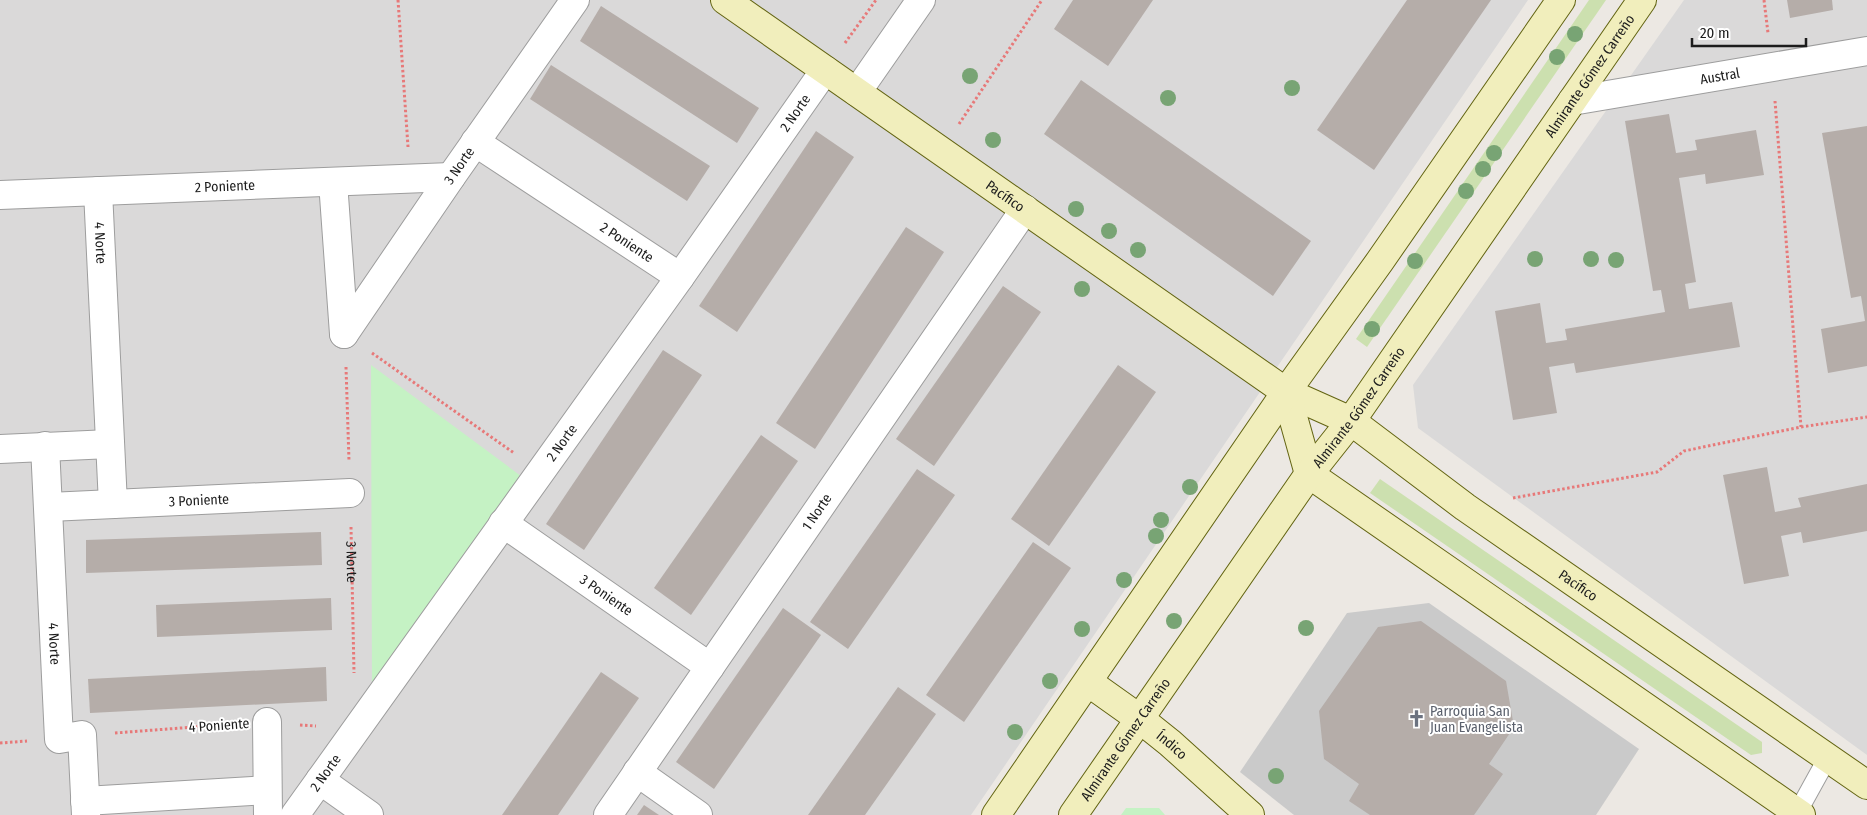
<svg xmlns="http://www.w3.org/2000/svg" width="1867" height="815" font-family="'Fira Sans Condensed',sans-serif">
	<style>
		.residential { fill: #dad9d9 }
		.religious { fill: #cacaca }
		.grass { fill: #cce0af }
		.park { fill: #c5f2c4 }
		.building { fill: #b5ada9 }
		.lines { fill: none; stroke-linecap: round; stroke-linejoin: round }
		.lane-casing { stroke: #9d9d9d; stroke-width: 20 }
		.street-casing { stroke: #9d9d9d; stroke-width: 30 }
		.secondary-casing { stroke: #636412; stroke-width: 30 }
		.path { stroke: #e77979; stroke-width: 3; stroke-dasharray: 2.5 2.5; stroke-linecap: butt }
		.lane { stroke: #fff; stroke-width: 18 }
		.street { stroke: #fff; stroke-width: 28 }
		.secondary { stroke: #f1eebc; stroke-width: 28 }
		.tree { fill: #78a474 }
		.labels { text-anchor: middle; stroke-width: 4; stroke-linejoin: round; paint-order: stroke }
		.street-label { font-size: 14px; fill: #1c1c1c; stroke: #fff }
		.worship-label { font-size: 14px; fill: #5b616d; stroke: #fff; text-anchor: start }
	</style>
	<rect width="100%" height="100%" fill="#ece8e3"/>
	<g class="residential">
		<polygon points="0,0 1528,0 971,815 0,815"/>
		<polygon points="1684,0 1867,0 1867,755 1418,428 1413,385"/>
	</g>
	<polygon class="religious" points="1429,603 1639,749 1596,815 1294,815 1240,772 1347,613"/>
	<g class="grass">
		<polygon points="1589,0 1606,0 1367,347 1356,339"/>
		<polygon points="1380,479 1762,742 1762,753 1751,755 1370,493"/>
	</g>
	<g class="park">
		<polygon points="371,365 521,476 372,695"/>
		<polygon points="1126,808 1159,808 1165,815 1121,815"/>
	</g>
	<g class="building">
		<polygon points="1073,0 1153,0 1108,66 1054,29"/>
		<polygon points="1407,0 1491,0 1374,170 1317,130"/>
		<polygon points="1787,0 1832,0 1833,10 1790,18"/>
		<polygon points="601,6 759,108 737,143 580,41"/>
		<polygon points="551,65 710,166 687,201 530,99"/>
		<polygon points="1081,80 1311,241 1273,296 1044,134"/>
		<polygon points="1669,114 1676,153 1697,150 1695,140 1756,130 1764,175 1706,184 1705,174 1679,178 1696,282 1685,284 1689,309 1732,302 1740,347 1576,373 1574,363 1549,367 1557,413 1513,420 1495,311 1540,303 1546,343 1567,340 1565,329 1665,312 1661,290 1653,291 1625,121"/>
		<polygon points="1867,126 1867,366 1828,373 1821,329 1865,321 1861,296 1851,298 1822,133"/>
		<polygon points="816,131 854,157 737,332 699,306"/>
		<polygon points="906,227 944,252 815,449 776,423"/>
		<polygon points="1003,286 1041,312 934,466 896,439"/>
		<polygon points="663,350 702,375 584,550 546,524"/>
		<polygon points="1118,365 1156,392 1049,546 1011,519"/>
		<polygon points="761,435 798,461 691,615 654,588"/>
		<polygon points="1767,467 1775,512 1801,507 1798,498 1867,484 1867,531 1803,543 1801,532 1781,536 1789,576 1744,584 1723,475"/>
		<polygon points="917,469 955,495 848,649 810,622"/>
		<polygon points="321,532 322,565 86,573 86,540"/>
		<polygon points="1033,542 1071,568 964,722 926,695"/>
		<polygon points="331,598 332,630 157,637 156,605"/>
		<polygon points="783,608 821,635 714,789 676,762"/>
		<polygon points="1421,621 1506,681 1514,727 1489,764 1503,774 1474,815 1370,815 1349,801 1359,784 1324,759 1319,711 1378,627"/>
		<polygon points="326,667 327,701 90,713 88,679"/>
		<polygon points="601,672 639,698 558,815 502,815"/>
		<polygon points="898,687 936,714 865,815 808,815"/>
		<polygon points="644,805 659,815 637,815"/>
	</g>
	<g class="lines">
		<defs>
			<polyline id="lane" points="1796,815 1828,757"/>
			<g id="street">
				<polyline points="857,92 921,0"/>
				<path id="s2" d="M1572,101L1867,51"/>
				<path id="s3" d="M475,142L680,277"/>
				<polyline points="333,182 344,334"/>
				<path id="s4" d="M98,191L113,504"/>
				<path id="s5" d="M0,195L451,177"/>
				<path id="s6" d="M344,334L451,177L575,0"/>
				<path id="s7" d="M45,446L59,739L82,735L86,815"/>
				<polyline points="0,449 110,444"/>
				<path id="s8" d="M49,507L350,493"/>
				<path id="s9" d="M503,523L710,667"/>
				<polyline points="267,722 268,815"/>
				<polyline points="637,772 698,815"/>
				<polyline points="320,780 369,815"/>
				<polyline points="85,801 267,790"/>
				<path id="s10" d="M295,815L680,277L825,70"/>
				<path id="s11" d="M608,815L1025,209"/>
			</g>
			<g id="secondary">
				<path id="s12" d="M725,0L1286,392L1351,421L1465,507L1867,785"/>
				<polyline points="1286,392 1309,474 1801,815"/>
				<path id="s13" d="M1088,682L1140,719L1170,743L1250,815"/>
				<polyline points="996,815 1286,392 1380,261 1561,0"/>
				<path id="s14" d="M1073,815L1309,474L1351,421L1642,0"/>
			</g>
		</defs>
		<use href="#lane" class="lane-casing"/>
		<use href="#street" class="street-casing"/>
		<use href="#secondary" class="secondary-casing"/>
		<g class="path">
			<polyline points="398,0 408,147"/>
			<polyline points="1764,0 1768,33"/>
			<polyline points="845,43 876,0"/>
			<polyline points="1775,101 1801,427"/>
			<polyline points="959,124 1042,0"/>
			<polyline points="372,353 514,453"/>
			<polyline points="346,367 349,461"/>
			<polyline points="1513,498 1657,472 1684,451 1801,427 1867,417"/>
			<path id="s1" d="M351,527L354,673"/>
			<polyline points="300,725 316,726"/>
			<polyline points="115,733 234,724"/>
			<polyline points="0,743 27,741"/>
		</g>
		<use href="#lane" class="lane"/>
		<use href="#street" class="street"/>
		<use href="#secondary" class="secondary"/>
	</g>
	<g class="tree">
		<circle cx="1575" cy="34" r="8"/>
		<circle cx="1557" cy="57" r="8"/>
		<circle cx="970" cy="76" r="8"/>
		<circle cx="1292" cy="88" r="8"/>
		<circle cx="1168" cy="98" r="8"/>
		<circle cx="993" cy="140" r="8"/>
		<circle cx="1494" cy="153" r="8"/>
		<circle cx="1483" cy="169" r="8"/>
		<circle cx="1466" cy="191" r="8"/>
		<circle cx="1076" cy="209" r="8"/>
		<circle cx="1109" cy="231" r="8"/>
		<circle cx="1138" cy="250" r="8"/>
		<circle cx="1535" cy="259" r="8"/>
		<circle cx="1591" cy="259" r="8"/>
		<circle cx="1616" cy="260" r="8"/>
		<circle cx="1415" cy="261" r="8"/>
		<circle cx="1082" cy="289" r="8"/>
		<circle cx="1372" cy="329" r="8"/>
		<circle cx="1190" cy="487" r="8"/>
		<circle cx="1161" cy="520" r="8"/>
		<circle cx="1156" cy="536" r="8"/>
		<circle cx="1124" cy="580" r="8"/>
		<circle cx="1174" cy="621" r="8"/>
		<circle cx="1306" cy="628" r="8"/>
		<circle cx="1082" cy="629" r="8"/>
		<circle cx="1050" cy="681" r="8"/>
		<circle cx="1015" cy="732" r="8"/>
		<circle cx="1276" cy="776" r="8"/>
	</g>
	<defs>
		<symbol id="church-bare" viewBox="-9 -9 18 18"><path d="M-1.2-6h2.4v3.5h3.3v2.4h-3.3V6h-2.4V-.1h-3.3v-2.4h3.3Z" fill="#6b7280" stroke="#fff" stroke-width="2.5" paint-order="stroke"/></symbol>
	</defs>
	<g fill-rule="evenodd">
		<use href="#church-bare" x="1404" y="706" width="25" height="25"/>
	</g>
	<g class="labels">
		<g class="street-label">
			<text dy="5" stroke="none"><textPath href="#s14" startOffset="902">Almirante Gómez Carreño</textPath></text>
			<text dy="5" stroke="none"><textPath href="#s2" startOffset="150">Austral</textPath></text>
			<text dy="5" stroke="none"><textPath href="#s10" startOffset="862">2 Norte</textPath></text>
			<text dy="5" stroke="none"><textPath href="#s6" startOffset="204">3 Norte</textPath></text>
			<text dy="5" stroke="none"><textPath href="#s5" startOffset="225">2 Poniente</textPath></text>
			<text dy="5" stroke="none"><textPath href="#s12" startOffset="342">Pacífico</textPath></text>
			<text dy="5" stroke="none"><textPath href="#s3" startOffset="182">2 Poniente</textPath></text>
			<text dy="5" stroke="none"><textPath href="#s4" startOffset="52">4 Norte</textPath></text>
			<text dy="5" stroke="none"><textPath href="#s14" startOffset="498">Almirante Gómez Carreño</textPath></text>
			<text dy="5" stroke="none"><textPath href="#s10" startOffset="458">2 Norte</textPath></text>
			<text dy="5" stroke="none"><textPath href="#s8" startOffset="150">3 Poniente</textPath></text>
			<text dy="5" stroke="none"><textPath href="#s11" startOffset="368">1 Norte</textPath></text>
			<text dy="5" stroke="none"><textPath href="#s1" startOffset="35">3 Norte</textPath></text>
			<text dy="5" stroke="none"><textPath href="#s12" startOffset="1036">Pacífico</textPath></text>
			<text dy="5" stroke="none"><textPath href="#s9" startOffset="126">3 Poniente</textPath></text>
			<text dy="5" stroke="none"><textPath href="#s7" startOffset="198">4 Norte</textPath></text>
			<text transform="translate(219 725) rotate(-4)" y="5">4 Poniente</text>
			<text dy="5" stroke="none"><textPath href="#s14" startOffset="92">Almirante Gómez Carreño</textPath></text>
			<text dy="5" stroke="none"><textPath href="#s13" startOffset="105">Índico</textPath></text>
			<text dy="5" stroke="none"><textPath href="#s10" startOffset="52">2 Norte</textPath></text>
		</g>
		<g class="worship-label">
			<text x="1430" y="716">Parroquia San<tspan x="1430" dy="16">Juan Evangelista</tspan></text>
		</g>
	</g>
	<path d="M1692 38v8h114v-8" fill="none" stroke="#1c1c1c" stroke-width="2.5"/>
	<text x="1700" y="38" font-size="15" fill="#1c1c1c" stroke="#ffffff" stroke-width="4" paint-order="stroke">20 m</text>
</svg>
